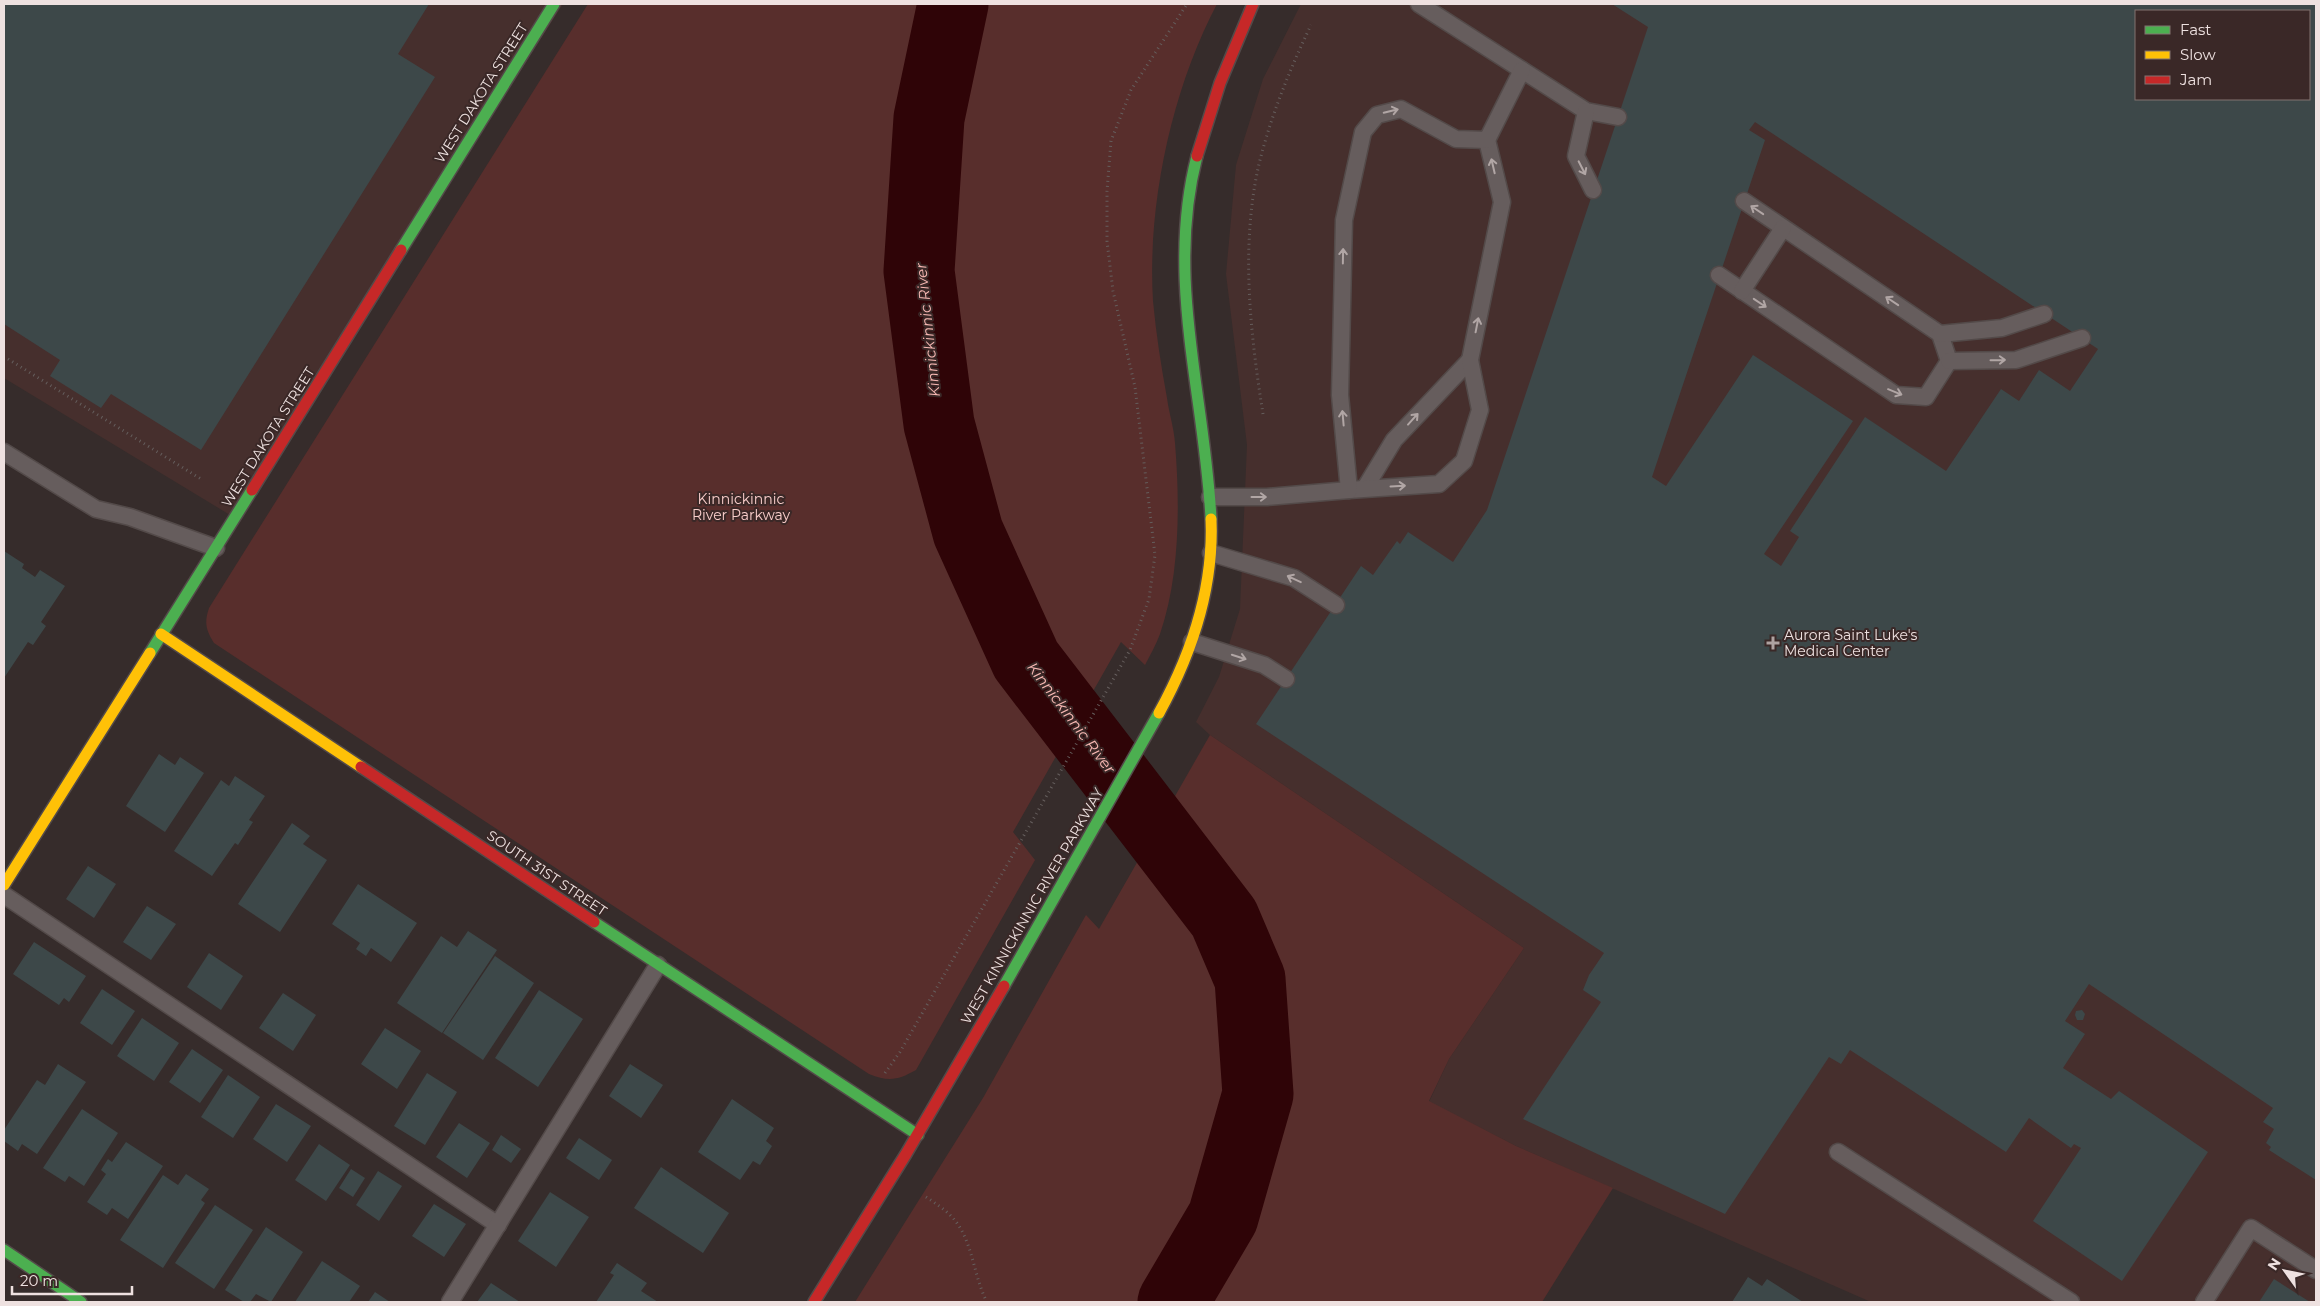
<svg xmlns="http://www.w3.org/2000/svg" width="2320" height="1306" font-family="Montserrat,sans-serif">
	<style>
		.built { fill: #462f2d; fill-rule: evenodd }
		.green { fill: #582e2c }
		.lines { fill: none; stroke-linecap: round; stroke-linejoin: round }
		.river { stroke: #2f0407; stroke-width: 71 }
		.building { fill: #3d4849; fill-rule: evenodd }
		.lane-casing { stroke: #534a49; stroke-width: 19 }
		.fast-casing { stroke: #534a49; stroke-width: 14 }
		.slow-casing { stroke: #534a49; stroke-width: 14 }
		.jam-casing { stroke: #534a49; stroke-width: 14 }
		.path { stroke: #655e5d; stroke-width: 3; stroke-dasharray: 1 4; stroke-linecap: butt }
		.lane { stroke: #665d5d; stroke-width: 16 }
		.fast { stroke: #4caf50; stroke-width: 11 }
		.slow { stroke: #ffc107; stroke-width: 11 }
		.jam { stroke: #c62828; stroke-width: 11 }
		.oneway { stroke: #b1a6a5 }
		.poi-dot { fill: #aea2a1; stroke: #3a2827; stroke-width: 2 }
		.labels { text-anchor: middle; stroke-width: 4; stroke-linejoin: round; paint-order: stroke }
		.street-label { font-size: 14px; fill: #eee1e0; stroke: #3a2827 }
		.park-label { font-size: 14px; fill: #facecb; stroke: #3a2827 }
		.poi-label { font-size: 14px; fill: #eee1e0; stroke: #3a2827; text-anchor: start }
		.water-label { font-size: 15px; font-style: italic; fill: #f9b9b4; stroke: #3a2827 }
	</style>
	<rect width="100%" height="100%" fill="#362c2b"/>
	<g class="built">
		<polygon points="4,4 563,4 235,518 4,378"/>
		<path d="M1301,4H2316V1302H1871L1516,1146L1429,1102L1449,1059L1524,948L1210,735L1196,722L1219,677L1240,609L1247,445L1226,274L1236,165L1263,79ZM2136,11H2309V99H2136Z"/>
	</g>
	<g class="green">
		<path d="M588,4H1217C1172,89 1147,204 1153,301C1156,333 1161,366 1167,398C1169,413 1174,428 1175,443C1180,504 1180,576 1160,634C1156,645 1150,655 1145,665L1121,642L1013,832L1035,860L916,1070C898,1080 889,1082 869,1074L214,643C206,630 204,623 209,608Z"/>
		<polygon points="1210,735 1524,948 1449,1059 1429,1101 1516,1146 1613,1188 1542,1302 855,1302 983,1098 1086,915 1099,929"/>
	</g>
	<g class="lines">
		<polyline class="river" points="953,4 929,118 919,271 939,424 968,532 1026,660 1224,918 1250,979 1258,1094 1223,1217 1173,1302"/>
	</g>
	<g class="building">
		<polygon points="4,4 429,4 398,54 435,77 201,450 111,394 101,408 50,376 60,360 4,324"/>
		<path d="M1612,4H2316V1180L2269,1150L2271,1147L2266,1143L2274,1129L2263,1122L2273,1108L2089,984L2065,1021L2085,1034L2063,1068L2111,1099L2119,1091L2208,1152L2122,1281L2033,1221L2081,1148L2074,1144L2071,1148L2029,1118L2006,1152L1850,1050L1841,1064L1829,1057L1725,1214L1523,1119L1601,1002L1583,990L1589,975L1604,953L1256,724L1361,566L1373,575L1397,541L1400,544L1408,532L1453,562L1487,510L1648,27ZM2136,11H2309V99H2136ZM1755,122L2098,349L2070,391L2039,370L2019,401L2001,389L1946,471L1865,417L1790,531L1799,537L1781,566L1764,554L1853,421L1753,355L1666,486L1652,477L1765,140L1749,130Z"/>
		<polygon points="4,551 24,564 22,568 35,577 40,570 65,586 41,622 46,626 33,645 28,642 4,678"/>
		<polygon points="159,754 175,765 180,757 204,773 165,832 126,806"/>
		<polygon points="235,776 265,796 249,820 253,822 238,845 235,843 212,876 174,851 221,780 229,786"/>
		<polygon points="292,823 310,836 303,844 327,860 280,932 238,904"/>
		<polygon points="88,866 116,884 94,918 66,899"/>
		<polygon points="358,884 417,923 391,962 371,948 366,956 356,949 360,943 332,924"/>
		<polygon points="147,906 176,924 151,960 123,942"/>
		<polygon points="468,931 497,950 442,1033 397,1003 441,936 457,947"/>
		<polygon points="34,942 86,976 69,1002 64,998 59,1005 13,974"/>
		<polygon points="209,953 243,976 221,1010 187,987"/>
		<polygon points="495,956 534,983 483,1060 443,1033"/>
		<polygon points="102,989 135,1011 112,1045 80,1023"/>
		<polygon points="539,990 583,1019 538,1087 495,1058"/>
		<polygon points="283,993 316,1015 293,1051 259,1028"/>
		<polygon points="2082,1010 2085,1014 2083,1020 2077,1020 2075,1015 2076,1011"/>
		<polygon points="142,1018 179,1043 154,1081 117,1056"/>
		<polygon points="385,1028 421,1051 397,1089 361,1064"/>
		<polygon points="192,1049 223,1070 200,1103 169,1082"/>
		<polygon points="58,1064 86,1082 37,1154 22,1144 18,1151 4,1141 4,1130 37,1080 45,1085"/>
		<polygon points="630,1064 663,1085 641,1118 609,1096"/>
		<polygon points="427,1073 457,1092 425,1145 394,1126"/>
		<polygon points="228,1075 260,1097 233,1138 201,1117"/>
		<polygon points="732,1099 774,1128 766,1141 772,1146 760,1165 753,1161 740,1180 698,1152"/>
		<polygon points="276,1104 311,1126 287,1162 253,1139"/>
		<polygon points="82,1109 118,1133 84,1186 69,1176 65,1182 43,1168"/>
		<polygon points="459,1123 490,1143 467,1178 436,1157"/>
		<polygon points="501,1135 521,1149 511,1163 492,1150"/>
		<polygon points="579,1138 612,1160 599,1180 566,1158"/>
		<polygon points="126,1142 163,1166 128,1219 112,1208 107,1215 87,1202 106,1174 101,1170 108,1159 112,1162"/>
		<polygon points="319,1144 350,1165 326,1201 295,1180"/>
		<polygon points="661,1167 729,1213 703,1253 634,1208"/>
		<polygon points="351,1169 365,1178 353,1197 339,1188"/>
		<polygon points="378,1171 402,1186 379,1221 356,1205"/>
		<polygon points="186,1174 209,1189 201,1200 205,1203 163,1268 120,1240 163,1175 178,1185"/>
		<polygon points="550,1192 589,1217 556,1267 518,1241"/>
		<polygon points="434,1204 466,1224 444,1257 412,1236"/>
		<polygon points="215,1205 253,1230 214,1289 175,1263"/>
		<polygon points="266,1227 303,1252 271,1302 256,1294 250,1302 244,1302 225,1290"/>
		<polygon points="322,1261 360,1286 349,1302 295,1302"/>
		<polygon points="617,1263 647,1283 641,1291 658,1302 596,1302 614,1275 610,1273"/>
		<polygon points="1748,1277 1762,1286 1767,1279 1803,1302 1732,1302"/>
		<polygon points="2274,1279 2310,1302 2259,1302"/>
		<polygon points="491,1283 520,1302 477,1302"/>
		<polygon points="375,1292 390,1302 368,1302"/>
	</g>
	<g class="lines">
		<defs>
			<g id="lane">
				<polyline points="1419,4 1586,111 1618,117"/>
				<polyline points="1586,111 1576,156 1593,190"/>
				<polyline points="1719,275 1896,395 1926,397 1949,361 1940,334 1744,201"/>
				<polyline points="1742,291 1783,228"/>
				<polyline points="1940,334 2002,328 2044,314"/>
				<polyline points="1949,361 2016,360 2082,338"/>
				<polyline points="4,452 96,509 130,517 216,548"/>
				<polyline points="1365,488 1394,440 1470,360"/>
				<polyline points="1349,490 1439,484 1464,461 1480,410 1470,360 1502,202 1487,140"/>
				<polyline points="1210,497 1267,497 1349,490 1340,395 1344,220 1363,132 1377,115 1401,109 1456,139 1487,140 1522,70"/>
				<polyline points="1211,553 1294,578 1336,605"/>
				<polyline points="1192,642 1264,665 1286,679"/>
				<polyline points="4,895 498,1225"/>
				<polyline points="1838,1152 2071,1302"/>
				<polyline points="450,1302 658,965"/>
				<polyline points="2204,1302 2251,1228 2316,1270"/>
			</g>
			<g id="fast">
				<path d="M1197,156C1165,279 1205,396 1211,519"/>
				<polyline points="401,250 554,4"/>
				<polyline points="150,653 252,490"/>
				<polyline points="594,922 918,1135"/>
				<polyline points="1004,986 1159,713"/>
				<polyline points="4,1250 81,1302"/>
			</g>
			<g id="slow">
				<polyline points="161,634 361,767"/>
				<path d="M1159,713C1192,653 1214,588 1211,519"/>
				<polyline points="4,885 150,653"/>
			</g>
			<g id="jam">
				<polyline points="1197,156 1220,83 1253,4"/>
				<polyline points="252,490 401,250"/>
				<polyline points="361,767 594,922"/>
				<polyline points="814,1302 906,1154 1004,986"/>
			</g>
		</defs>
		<use href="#lane" class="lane-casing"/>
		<use href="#fast" class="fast-casing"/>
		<use href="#slow" class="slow-casing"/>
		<use href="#jam" class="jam-casing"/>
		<g class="path">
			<polyline points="8,359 201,479"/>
			<path d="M1263,414C1250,332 1240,242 1260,160C1272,113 1290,69 1311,25"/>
			<polyline points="885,1073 900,1052 1130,650 1149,599 1155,555 1135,387 1113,291 1107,241 1107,191 1111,141 1131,90 1187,4"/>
			<path d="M926,1197C935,1203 944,1209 951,1216C973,1238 973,1276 987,1302"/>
		</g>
		<use href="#lane" class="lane"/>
		<use href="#fast" class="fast"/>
		<use href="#slow" class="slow"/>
		<use href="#jam" class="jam"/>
	</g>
	<defs><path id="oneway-shaft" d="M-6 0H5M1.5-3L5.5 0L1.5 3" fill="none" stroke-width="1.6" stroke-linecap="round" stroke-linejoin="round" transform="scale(1.25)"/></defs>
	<g class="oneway">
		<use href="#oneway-shaft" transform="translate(1391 111) rotate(-14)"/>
		<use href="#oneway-shaft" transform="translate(1493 166) rotate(-103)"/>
		<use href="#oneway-shaft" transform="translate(1582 168) rotate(63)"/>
		<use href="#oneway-shaft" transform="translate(1757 210) rotate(-146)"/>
		<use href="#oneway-shaft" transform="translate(1343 256) rotate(-89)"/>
		<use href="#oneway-shaft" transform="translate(1892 301) rotate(-146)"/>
		<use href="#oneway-shaft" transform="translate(1760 303) rotate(34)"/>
		<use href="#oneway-shaft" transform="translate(1477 325) rotate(-79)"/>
		<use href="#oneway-shaft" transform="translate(1998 360) rotate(-1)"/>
		<use href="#oneway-shaft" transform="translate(1895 392) rotate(22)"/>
		<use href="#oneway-shaft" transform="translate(1343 418) rotate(-95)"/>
		<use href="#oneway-shaft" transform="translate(1413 419) rotate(-48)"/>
		<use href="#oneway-shaft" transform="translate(1398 486) rotate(-3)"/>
		<use href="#oneway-shaft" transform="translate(1259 497)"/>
		<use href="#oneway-shaft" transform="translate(1294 579) rotate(-155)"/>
		<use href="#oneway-shaft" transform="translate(1239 657) rotate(18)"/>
	</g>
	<path class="poi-dot" d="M1770.5 635.5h5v5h5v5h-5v5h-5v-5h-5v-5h5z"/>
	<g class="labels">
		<g class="street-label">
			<text transform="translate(481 93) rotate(-58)" y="5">WEST DAKOTA STREET</text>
			<text transform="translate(268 437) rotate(-58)" y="5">WEST DAKOTA STREET</text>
			<text transform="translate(547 873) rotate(34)" y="5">SOUTH 31ST STREET</text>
			<text transform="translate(1032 906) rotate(-60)" y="5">WEST KINNICKINNIC RIVER PARKWAY</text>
		</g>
		<g class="park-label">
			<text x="741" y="504">Kinnickinnic<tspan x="741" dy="16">River Parkway</tspan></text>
		</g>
		<g class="poi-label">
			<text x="1784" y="640">Aurora Saint Luke's<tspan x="1784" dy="16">Medical Center</tspan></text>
		</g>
		<g class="water-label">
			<text transform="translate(928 330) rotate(-96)" y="5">Kinnickinnic River</text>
			<text transform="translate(1071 718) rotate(53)" y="5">Kinnickinnic River</text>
		</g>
	</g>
	<rect width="2320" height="1306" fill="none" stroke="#eee1e0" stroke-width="10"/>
	<rect x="2135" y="10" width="175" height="90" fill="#3a2827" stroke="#827271"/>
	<rect x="2145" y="26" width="25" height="8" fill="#4caf50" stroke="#827271"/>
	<text x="2180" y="35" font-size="15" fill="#eee1e0">Fast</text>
	<rect x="2145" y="51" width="25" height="8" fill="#ffc107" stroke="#827271"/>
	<text x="2180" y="60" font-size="15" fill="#eee1e0">Slow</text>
	<rect x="2145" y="76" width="25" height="8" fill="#c62828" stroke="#827271"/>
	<text x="2180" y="85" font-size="15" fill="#eee1e0">Jam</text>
	<g transform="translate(2285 1271) rotate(303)" stroke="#3a2827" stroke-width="4" paint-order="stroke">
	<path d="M0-4L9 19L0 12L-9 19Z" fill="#eee1e0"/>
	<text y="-8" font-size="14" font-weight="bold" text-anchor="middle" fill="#eee1e0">N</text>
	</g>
	<path d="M12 1286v8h120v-8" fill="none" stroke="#eee1e0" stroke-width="2.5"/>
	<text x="20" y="1286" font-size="15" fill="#eee1e0" stroke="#3a2827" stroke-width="4" paint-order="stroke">20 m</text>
</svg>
